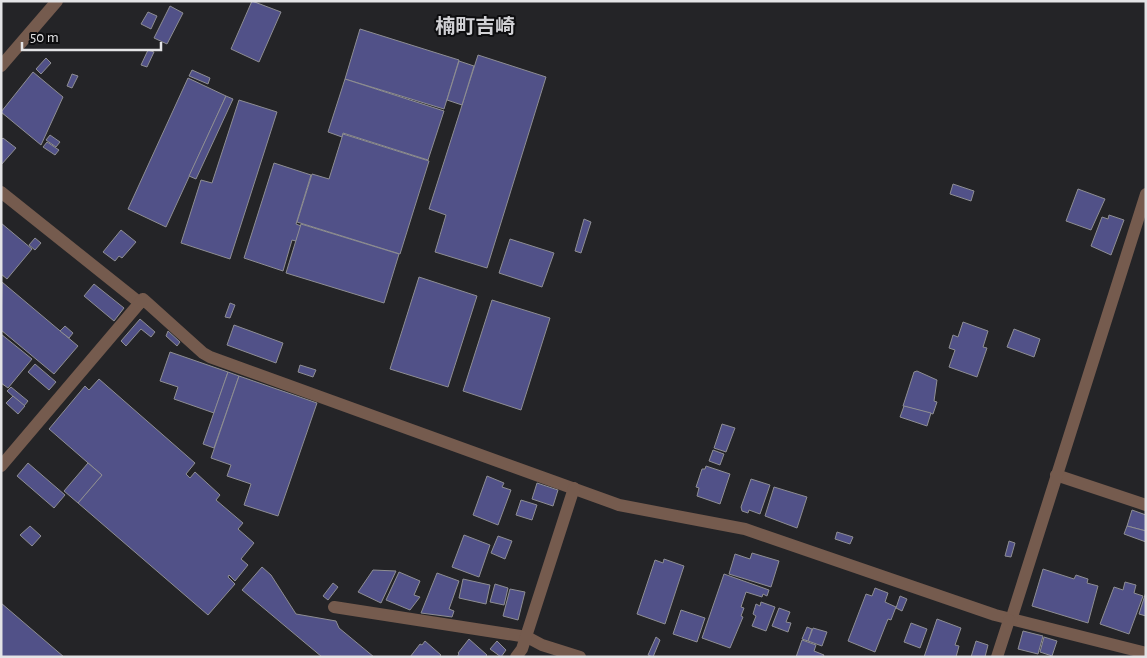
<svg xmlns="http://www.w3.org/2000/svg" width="1147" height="658" font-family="'Alegreya Sans','Noto Sans JP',sans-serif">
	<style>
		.building { fill: #515188; stroke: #8e8e93 }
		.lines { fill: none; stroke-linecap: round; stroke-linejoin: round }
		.minor { stroke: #755b4e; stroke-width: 12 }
		.labels { text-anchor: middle; stroke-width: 4; stroke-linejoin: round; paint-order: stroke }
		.quarter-label { font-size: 20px; font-weight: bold; fill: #d2d2d6; stroke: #0d0d0f }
	</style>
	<rect width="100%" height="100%" fill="#242427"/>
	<g class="building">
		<polygon points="252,1 281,12 259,62 231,49"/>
		<polygon points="170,6 183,13 167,44 154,38"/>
		<polygon points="148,12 157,16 151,29 141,24"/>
		<polygon points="360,29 459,60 444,109 345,79"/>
		<polygon points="148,50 154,52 147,67 141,65"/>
		<polygon points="478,55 546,77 487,268 435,252 446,215 429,209"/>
		<polygon points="46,58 51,63 41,74 36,69"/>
		<polygon points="459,61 474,66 462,105 447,100"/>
		<polygon points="192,70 210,78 208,84 189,76"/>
		<polygon points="33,72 63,97 41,145 1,112"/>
		<polygon points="72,74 78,76 72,88 67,86"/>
		<polygon points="188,78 226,96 166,227 128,209"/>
		<polygon points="345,79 444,111 428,160 343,133 342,137 328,132"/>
		<polygon points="226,96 233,99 196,179 189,176"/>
		<polygon points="239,100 277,112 230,259 181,243 201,180 212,183"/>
		<polygon points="343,134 429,161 400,254 297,222 312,174 329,179"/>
		<polygon points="50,135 60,142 56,147 46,140"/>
		<polygon points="3,138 16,148 1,165 1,140"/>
		<polygon points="47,142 59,150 55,155 43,147"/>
		<polygon points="274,163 311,175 296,224 301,226 296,241 292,240 283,271 244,258"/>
		<polygon points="953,184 974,191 971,201 950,194"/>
		<polygon points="1078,189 1105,199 1091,230 1066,221"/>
		<polygon points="1109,215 1124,220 1111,255 1091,246 1102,217 1108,219"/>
		<polygon points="584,219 591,222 581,253 575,251"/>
		<polygon points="1,223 32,249 7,279 1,274"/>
		<polygon points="301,224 399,254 384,303 286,273"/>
		<polygon points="121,230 136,242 122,258 119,256 115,261 103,252"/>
		<polygon points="35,238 41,243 35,250 29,245"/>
		<polygon points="510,239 554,253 542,287 499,273"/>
		<polygon points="419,277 477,296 448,387 390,369"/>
		<polygon points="2,282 78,346 54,374 1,330"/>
		<polygon points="94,284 124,308 114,321 84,296"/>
		<polygon points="492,300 550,318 521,410 463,391"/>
		<polygon points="230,303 235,305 230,318 225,317"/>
		<polygon points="140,319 155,332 151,337 141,329 126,346 121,341"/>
		<polygon points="963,322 988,331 983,347 987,348 977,377 949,367 955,350 949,348 953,335 958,337"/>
		<polygon points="234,325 283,343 276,363 227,345"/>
		<polygon points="65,326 73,333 69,338 60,331"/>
		<polygon points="1014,329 1040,339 1034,357 1007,347"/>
		<polygon points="168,331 180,342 177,346 166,336"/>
		<polygon points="1,334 32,359 8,388 1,383"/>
		<polygon points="170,352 228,372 214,413 174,399 178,387 160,381"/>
		<polygon points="35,364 56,382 49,390 28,372"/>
		<polygon points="300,365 316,370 313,377 298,372"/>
		<polygon points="917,371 937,380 934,401 937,402 933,414 903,406 914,372"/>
		<polygon points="228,372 239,376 214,448 203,444"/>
		<polygon points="239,376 317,403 278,516 244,505 251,484 227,476 231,465 211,458"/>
		<polygon points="99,379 195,463 186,474 190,478 195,472 220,495 216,500 243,523 238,529 254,543 241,559 248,565 235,581 229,575 228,577 235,584 208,615 78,503 102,475 49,429 85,386 89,390"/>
		<polygon points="11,387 28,401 24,406 7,391"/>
		<polygon points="13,396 25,406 18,414 6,403"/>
		<polygon points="904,406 931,413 927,426 900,417"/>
		<polygon points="722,424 735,428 726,452 714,448"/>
		<polygon points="713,450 724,454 720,465 709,461"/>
		<polygon points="28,463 65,495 54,508 17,476"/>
		<polygon points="88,463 102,475 78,503 64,491"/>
		<polygon points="706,466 730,474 720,504 697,496 699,488 696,487 702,469 705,469"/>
		<polygon points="487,476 504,483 502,487 511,490 498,525 473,515"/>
		<polygon points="751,479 770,485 760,514 749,510 748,513 742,511 741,507"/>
		<polygon points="537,483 558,490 553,506 532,499"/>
		<polygon points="774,487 807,497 797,528 765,516"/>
		<polygon points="521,500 537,505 532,520 516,515"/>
		<polygon points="1132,510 1146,515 1146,531 1127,526"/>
		<polygon points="30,526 41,536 32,546 20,535"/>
		<polygon points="1127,526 1146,531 1146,542 1124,534"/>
		<polygon points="837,532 853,537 850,544 835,539"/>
		<polygon points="464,535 490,545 479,577 452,567"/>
		<polygon points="498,536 512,541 505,559 491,553"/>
		<polygon points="1009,541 1015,543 1011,557 1005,556"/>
		<polygon points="752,553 779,561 771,587 729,574 735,554 750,559"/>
		<polygon points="664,559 684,566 665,624 637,614 655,560 663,563"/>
		<polygon points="262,567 271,575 296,614 336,621 339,628 374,657 322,657 242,590"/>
		<polygon points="1043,569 1074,579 1076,575 1088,579 1087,583 1098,586 1088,623 1032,606"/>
		<polygon points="373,570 396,571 381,603 358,592"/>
		<polygon points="399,572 420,581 414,595 420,597 410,610 386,600"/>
		<polygon points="437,573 459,581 449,609 454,611 452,617 421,613"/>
		<polygon points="724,574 769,590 767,596 763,594 762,597 746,592 741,607 744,608 741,616 743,617 730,648 702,638"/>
		<polygon points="463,579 490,585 486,604 459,598"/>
		<polygon points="1125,582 1136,585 1134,593 1143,596 1129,634 1100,624 1114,587 1123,590"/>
		<polygon points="333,583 338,587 328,600 323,596"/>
		<polygon points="495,584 508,588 504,605 490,602"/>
		<polygon points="875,588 888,593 885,602 896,607 891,620 888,619 875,652 848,641 866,594 872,596"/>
		<polygon points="510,589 525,592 518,620 503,616"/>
		<polygon points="1146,592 1146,616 1139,614"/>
		<polygon points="900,596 907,599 902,611 896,608"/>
		<polygon points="761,602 775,607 766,631 752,626 756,616 753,614 756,604 760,606"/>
		<polygon points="1,603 64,657 3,657 1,655"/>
		<polygon points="779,608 790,612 786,622 791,623 788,632 772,626"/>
		<polygon points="681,610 705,618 697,642 673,634"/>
		<polygon points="937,619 961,628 955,645 959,646 956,657 924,657"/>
		<polygon points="911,623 927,629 920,648 904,642"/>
		<polygon points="807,627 812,629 808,641 802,639"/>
		<polygon points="813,628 827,632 822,646 808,641"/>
		<polygon points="1023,631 1043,636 1038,654 1018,649"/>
		<polygon points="656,637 660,640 653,657 648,655"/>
		<polygon points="1044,637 1057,641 1052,656 1040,652"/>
		<polygon points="469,639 487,655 485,657 457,657 459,654 458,653"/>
		<polygon points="802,640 816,645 814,651 824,655 823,657 796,657"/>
		<polygon points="425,641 441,655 439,657 410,657 420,644 422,645"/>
		<polygon points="497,641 506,650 501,657 490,649"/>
		<polygon points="976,641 988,645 985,657 971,657"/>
	</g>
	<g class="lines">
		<g class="minor">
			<polyline points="1,66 57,1"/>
			<polyline points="1,192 140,303"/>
			<polyline points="1,466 143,299 203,353 210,357 619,505 745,529 995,615 1146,653"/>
			<polyline points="1056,475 1146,505"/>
			<polyline points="334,607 527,637 542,645 580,657"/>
			<polyline points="1011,620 1146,194"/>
			<polyline points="516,657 522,649 574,488"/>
			<polyline points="997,657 1009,620"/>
		</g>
	</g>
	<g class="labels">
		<g class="quarter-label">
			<text x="475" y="33">楠町吉崎</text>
		</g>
	</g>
	<rect width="1147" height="658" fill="none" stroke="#e4e4e6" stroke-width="5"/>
	<path d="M22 42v8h139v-8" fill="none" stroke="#e4e4e6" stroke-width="2.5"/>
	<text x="30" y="42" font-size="15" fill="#e4e4e6" stroke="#0d0d0f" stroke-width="4" paint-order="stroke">50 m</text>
</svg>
